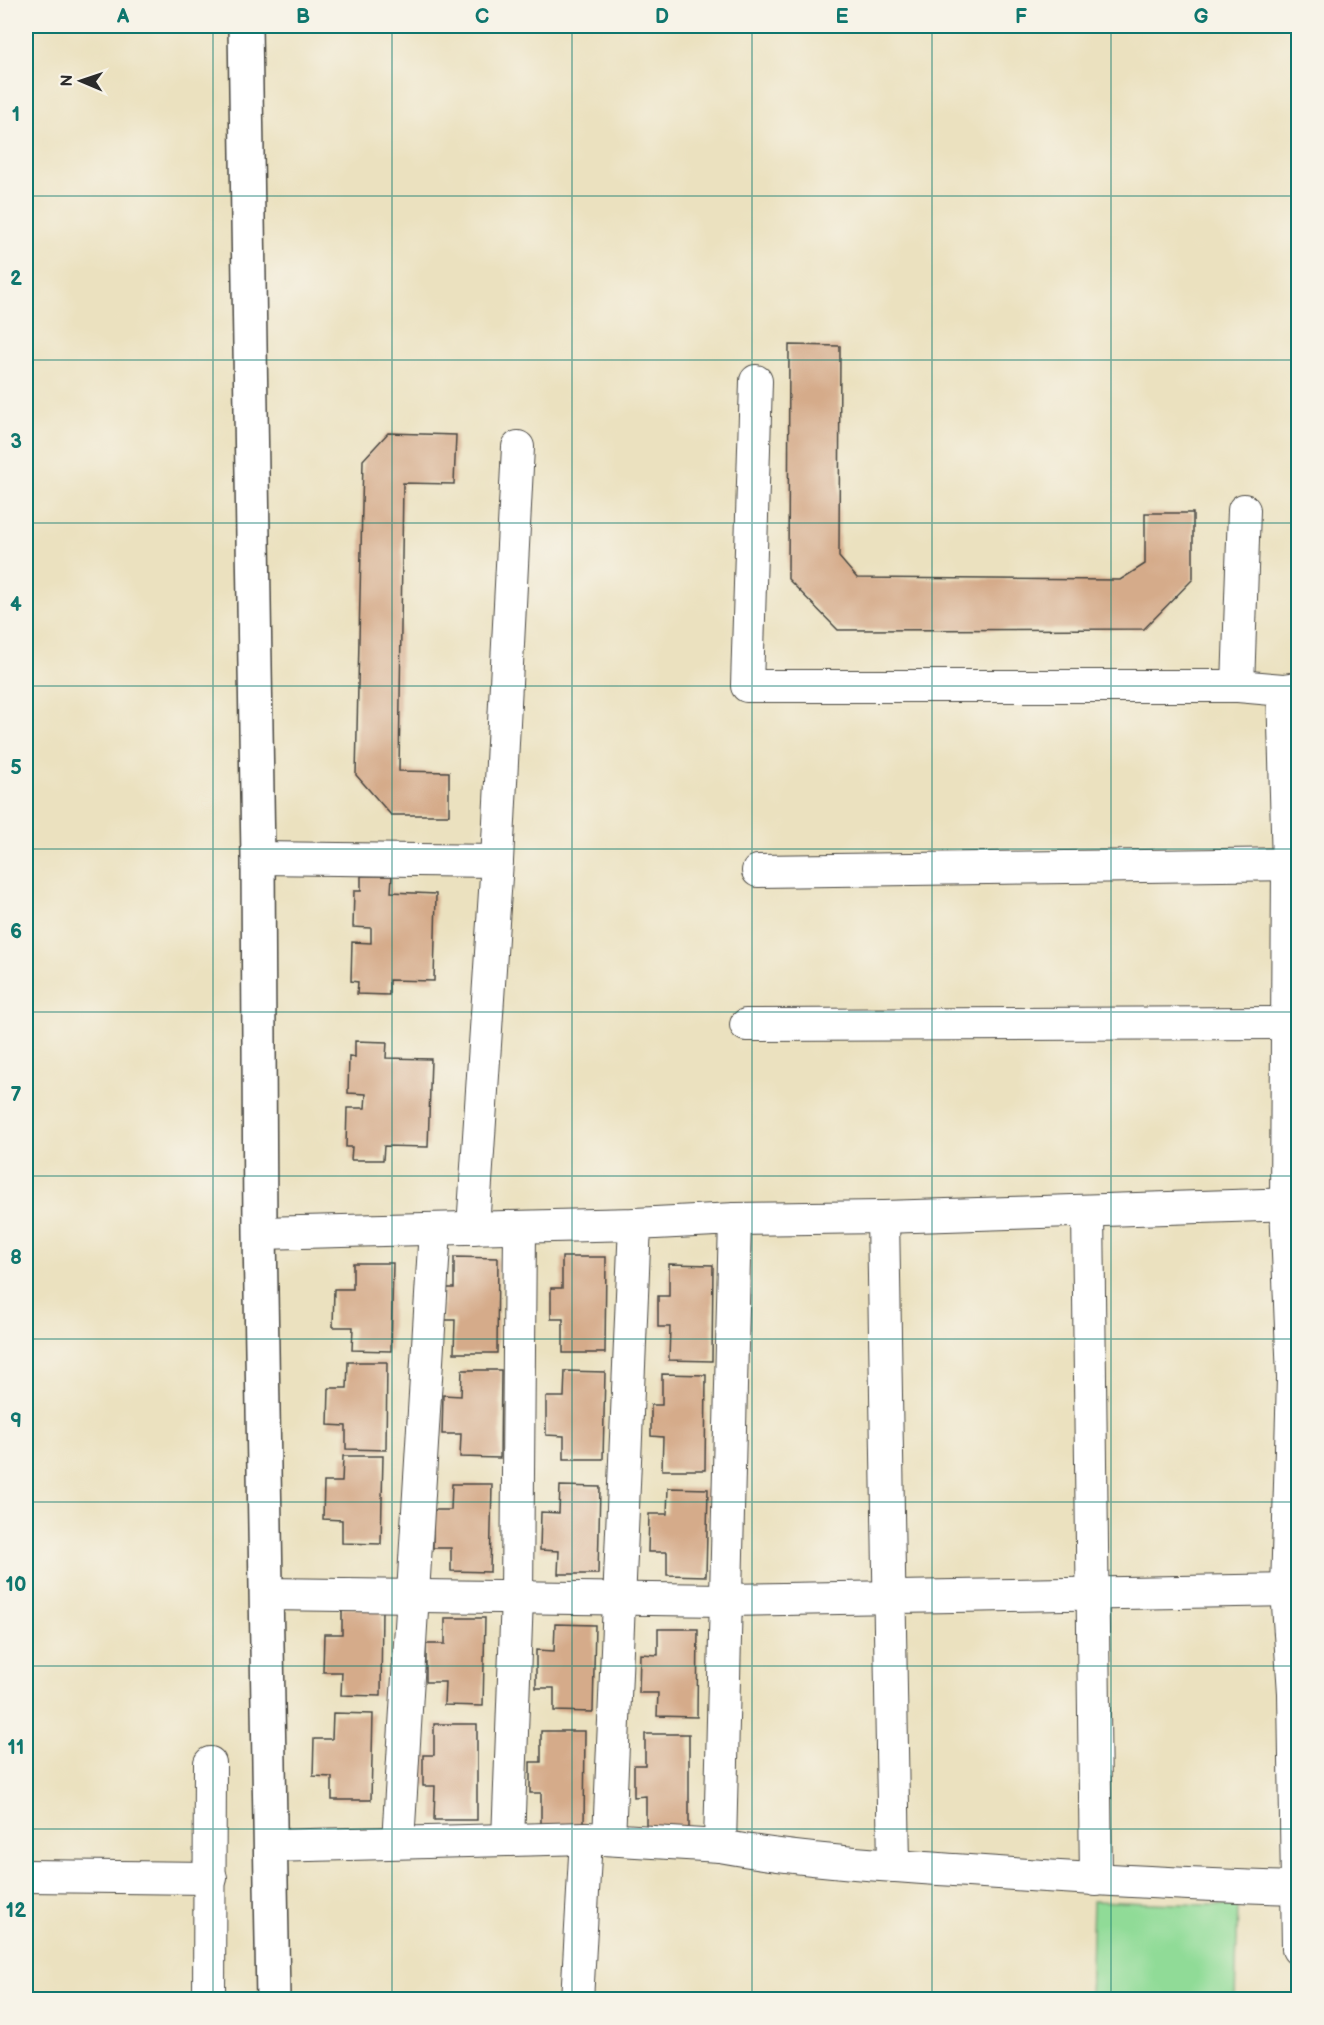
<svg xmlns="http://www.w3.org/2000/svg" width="1324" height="2025" font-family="'Balsamiq Sans',sans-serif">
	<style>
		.green { fill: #90db97; stroke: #5e8361; stroke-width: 1.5 }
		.building { fill: #d5ab8a }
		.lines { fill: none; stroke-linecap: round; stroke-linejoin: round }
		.minor-casing { stroke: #484641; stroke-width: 34 }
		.major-casing { stroke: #484641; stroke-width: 36 }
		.minor { stroke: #fff; stroke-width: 32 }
		.major { stroke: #fff; stroke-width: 33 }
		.grid { fill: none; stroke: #0f766e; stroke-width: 1.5; stroke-opacity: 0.55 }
		.neatline { fill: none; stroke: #0f766e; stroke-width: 2 }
		.grid-label { font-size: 20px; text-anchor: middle; font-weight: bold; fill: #0f766e }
	</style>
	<rect width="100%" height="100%" fill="#f7f3e8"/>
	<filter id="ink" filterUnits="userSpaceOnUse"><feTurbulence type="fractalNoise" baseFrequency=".0167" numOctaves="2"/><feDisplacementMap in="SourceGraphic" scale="12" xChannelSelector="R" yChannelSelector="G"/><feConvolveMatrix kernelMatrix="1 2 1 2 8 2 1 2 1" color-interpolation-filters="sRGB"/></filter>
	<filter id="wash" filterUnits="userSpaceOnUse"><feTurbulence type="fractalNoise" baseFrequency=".008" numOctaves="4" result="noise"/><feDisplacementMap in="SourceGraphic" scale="24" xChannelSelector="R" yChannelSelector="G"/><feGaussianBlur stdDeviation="1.35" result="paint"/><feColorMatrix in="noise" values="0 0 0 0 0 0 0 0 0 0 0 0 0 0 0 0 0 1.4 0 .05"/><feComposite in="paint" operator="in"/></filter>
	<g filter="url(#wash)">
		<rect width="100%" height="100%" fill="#ebe1bf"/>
		<polygon class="green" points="1093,1901 1238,1906 1235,1999 1090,1999"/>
		<g id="blocks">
			<g class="building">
				<polygon points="789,345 840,346 839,557 857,578 1120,580 1145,564 1145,513 1193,513 1193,579 1144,629 838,630 788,579"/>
				<polygon points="388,433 456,435 454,484 403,483 399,771 449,772 449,815 391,815 356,775 363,460"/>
				<polygon points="361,876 392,876 391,892 436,894 434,981 389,980 389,995 357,994 358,982 351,981 352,942 371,943 371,928 353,927 354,891 361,891"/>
				<polygon points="355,1041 387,1042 386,1058 431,1059 428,1147 384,1146 383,1160 351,1160 352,1147 346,1147 347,1108 365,1108 366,1094 348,1093 349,1056 355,1057"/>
				<polygon points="454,1257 498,1258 497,1353 454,1353 455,1320 443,1320 443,1288 454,1288"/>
				<polygon points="562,1257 606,1257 605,1353 563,1353 563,1319 551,1319 551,1288 562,1288"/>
				<polygon points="353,1263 393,1263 391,1351 352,1350 353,1327 333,1327 334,1289 353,1289"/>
				<polygon points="669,1264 713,1265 712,1361 669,1360 670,1327 658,1327 658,1296 669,1296"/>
				<polygon points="348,1362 387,1362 386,1450 346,1449 346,1426 328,1425 329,1388 347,1388"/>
				<polygon points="462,1370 501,1370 500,1458 460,1457 461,1434 442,1434 443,1395 461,1396"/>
				<polygon points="565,1371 605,1372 603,1459 564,1459 564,1436 546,1435 546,1397 564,1397"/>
				<polygon points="662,1374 706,1375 705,1470 662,1470 663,1437 651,1436 651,1405 662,1405"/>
				<polygon points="343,1456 383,1456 381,1544 342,1543 342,1520 323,1519 324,1482 342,1482"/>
				<polygon points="452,1484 492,1484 490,1572 451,1571 451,1548 433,1548 433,1510 451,1510"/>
				<polygon points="560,1486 600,1487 598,1574 558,1574 559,1551 540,1550 541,1512 559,1513"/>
				<polygon points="668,1488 708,1489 706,1576 667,1575 667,1552 648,1552 649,1514 667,1514"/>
				<polygon points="342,1608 382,1608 381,1696 341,1695 342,1672 323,1672 324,1634 342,1634"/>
				<polygon points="445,1618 485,1618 483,1706 444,1705 445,1682 426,1682 426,1644 445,1644"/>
				<polygon points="555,1624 595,1625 593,1712 554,1711 554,1688 536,1688 536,1650 554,1651"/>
				<polygon points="658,1629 698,1629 697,1717 657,1716 658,1693 639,1693 640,1654 658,1655"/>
				<polygon points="333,1713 373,1714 371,1800 332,1800 332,1777 313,1776 314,1739 332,1739"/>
				<polygon points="434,1724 477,1724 477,1820 434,1820 435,1786 423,1786 423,1755 434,1755"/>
				<polygon points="541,1731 585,1731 584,1827 541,1827 541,1793 530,1793 530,1762 541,1762"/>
				<polygon points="645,1734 689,1734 689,1830 646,1830 646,1796 634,1797 634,1765 645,1765"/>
			</g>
		</g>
	</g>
	<g filter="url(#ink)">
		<use href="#blocks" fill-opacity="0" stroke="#484641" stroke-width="1.5"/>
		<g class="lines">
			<defs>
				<g id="minor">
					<polyline points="756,381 747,686 1238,686 1283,690 1298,688"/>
					<polyline points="1238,686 1244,510"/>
					<polyline points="1283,690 1288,864 1286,1204 1293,1378 1287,1590 1294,1693 1298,1949"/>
					<polyline points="258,858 497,861"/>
					<polyline points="758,871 1298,864"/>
					<polyline points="746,1025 1298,1023"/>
					<polyline points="1088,1211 1096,1880"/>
					<polyline points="883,1217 894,1866"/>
					<polyline points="735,1219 883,1217 1298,1204"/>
					<polyline points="473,1228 497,861 518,447"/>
					<polyline points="260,1233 635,1224 735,1219 720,1846 586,1838 270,1846"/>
					<polyline points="266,1594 726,1600 1287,1590"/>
					<polyline points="609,1839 635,1224"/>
					<polyline points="508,1840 517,1597 520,1227"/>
					<polyline points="398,1842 435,1229"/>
					<path d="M720,1846C797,1860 876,1865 954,1870C1069,1878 1184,1885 1298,1888"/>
					<polyline points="26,1876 211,1878"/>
					<polyline points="209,2000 210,1763"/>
					<polyline points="577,2000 586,1838"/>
				</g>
				<polyline id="major" points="245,26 258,858 260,1233 273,2000"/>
			</defs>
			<use href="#minor" class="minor-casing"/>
			<use href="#major" class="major-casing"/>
			<use href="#minor" class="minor"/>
			<use href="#major" class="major"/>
		</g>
	</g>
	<path class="grid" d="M213,26V2000M392,26V2000M572,26V2000M752,26V2000M932,26V2000M1111,26V2000M26,196H1298M26,360H1298M26,523H1298M26,686H1298M26,849H1298M26,1012H1298M26,1176H1298M26,1339H1298M26,1502H1298M26,1666H1298M26,1829H1298"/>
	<rect width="1324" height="2025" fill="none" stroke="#f7f3e8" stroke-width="66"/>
	<g transform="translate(81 81) rotate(272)" stroke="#f7f3e8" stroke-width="4.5" paint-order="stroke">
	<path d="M0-4.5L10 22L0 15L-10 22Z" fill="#2b2b2b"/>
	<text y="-9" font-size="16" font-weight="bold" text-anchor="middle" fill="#2b2b2b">N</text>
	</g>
	<rect x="33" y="33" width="1258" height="1959" class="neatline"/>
	<g class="grid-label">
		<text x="123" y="23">A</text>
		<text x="303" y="23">B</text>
		<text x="482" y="23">C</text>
		<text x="662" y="23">D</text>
		<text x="842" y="23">E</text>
		<text x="1021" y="23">F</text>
		<text x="1201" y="23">G</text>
		<text x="16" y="121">1</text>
		<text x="16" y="285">2</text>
		<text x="16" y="448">3</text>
		<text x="16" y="611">4</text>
		<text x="16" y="774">5</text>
		<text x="16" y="938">6</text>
		<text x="16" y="1101">7</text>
		<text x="16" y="1264">8</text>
		<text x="16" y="1427">9</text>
		<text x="16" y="1591">10</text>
		<text x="16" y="1754">11</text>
		<text x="16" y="1917">12</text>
	</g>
</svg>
